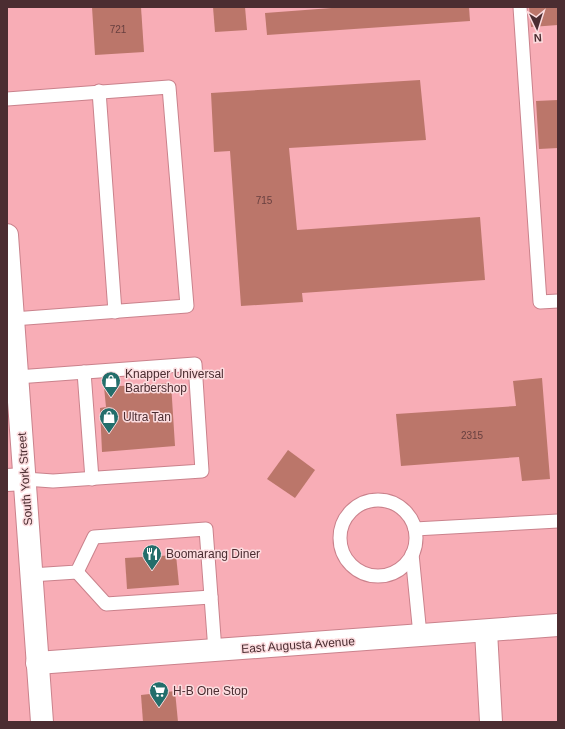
<svg xmlns="http://www.w3.org/2000/svg" width="565" height="729" font-family="Arial,sans-serif">
	<style>
		.building { fill: #bb766a }
		.lines { fill: none; stroke-linecap: round; stroke-linejoin: round }
		.lane-casing { stroke: #ca828c; stroke-width: 15 }
		.street-casing { stroke: #ca828c; stroke-width: 24 }
		.secondary-casing { stroke: #ca828c; stroke-width: 24 }
		.lane { stroke: #fff; stroke-width: 13 }
		.street { stroke: #fff; stroke-width: 22 }
		.secondary { stroke: #fff; stroke-width: 22 }
		.labels { text-anchor: middle; stroke-width: 3; stroke-linejoin: round; paint-order: stroke }
		.number-label { font-size: 10px; fill: #673f3f }
		.poi-label { font-size: 12px; fill: #4b2d31; stroke: #fcdcdf; text-anchor: start }
		.street-label { font-size: 12px; fill: #4b2d31; stroke: #fcdcdf }
	</style>
	<rect width="100%" height="100%" fill="#f8adb6"/>
	<g class="building">
		<polygon points="92,7 141,7 144,52 95,55"/>
		<polygon points="213,7 245,7 247,30 215,32"/>
		<polygon points="345,7 469,7 470,21 267,35 265,13"/>
		<polygon points="529,7 558,7 558,25 531,27"/>
		<polygon points="420,80 426,140 289,148 297,230 480,217 485,280 302,293 303,302 241,306 230,151 214,152 211,93"/>
		<polygon points="558,100 558,148 539,149 536,101"/>
		<polygon points="542,378 550,479 522,481 519,457 401,466 396,414 516,406 513,381"/>
		<polygon points="171,383 175,446 102,452 100,408 106,407 104,387"/>
		<polygon points="288,450 315,470 295,498 267,479"/>
		<polygon points="176,555 179,585 127,589 125,558"/>
		<polygon points="175,691 178,722 143,722 141,695"/>
	</g>
	<g class="lines">
		<defs>
			<g id="lane">
				<polyline points="520,7 540,302 558,301"/>
				<polyline points="99,91 115,312"/>
				<polyline points="7,99 169,87 187,306 13,319"/>
				<polyline points="84,372 92,479"/>
				<polyline points="17,377 195,364 202,471 53,481 25,479"/>
				<circle cx="378" cy="538" r="38"/>
				<polyline points="415,529 558,521"/>
				<polyline points="412,554 420,635"/>
				<polyline points="77,572 106,604 211,597"/>
				<polyline points="31,575 77,572 94,537 206,529 215,651"/>
			</g>
			<g id="street">
				<polyline points="7,480 25,479"/>
				<polyline points="486,631 491,722"/>
			</g>
			<g id="secondary">
				<polyline points="7,235 42,722"/>
				<polyline points="37,663 558,625"/>
			</g>
		</defs>
		<use href="#lane" class="lane-casing"/>
		<use href="#street" class="street-casing"/>
		<use href="#secondary" class="secondary-casing"/>
		<use href="#lane" class="lane"/>
		<use href="#street" class="street"/>
		<use href="#secondary" class="secondary"/>
	</g>
	<defs>
		<symbol id="shop-pin" viewBox="-11 -11 22 30"><path d="M0 17L-7.5 6A9.5 9.5 0 1 1 7.5 6Z" fill="#236e6b" stroke="#fcdcdf"/><path d="M-5-2.5h2.3a2.7 3.5 0 0 1 5.4 0H5L5.5 6h-11ZM-1.5-2.5h3a1.5 2.3 0 0 0-3 0Z" fill="#fff"/></symbol>
		<symbol id="restaurant-pin" viewBox="-11 -11 22 30"><path d="M0 17L-7.5 6A9.5 9.5 0 1 1 7.5 6Z" fill="#236e6b" stroke="#fcdcdf"/><path d="M-5-6h1v4h1v-4h1v4h1v-4h1v5L-1.5 .5V6h-2V.5L-5-1ZM5-6V6H3V1.5H1.5Q1.5-4 5-6Z" fill="#fff"/></symbol>
		<symbol id="supermarket-pin" viewBox="-11 -11 22 30"><path d="M0 17L-7.5 6A9.5 9.5 0 1 1 7.5 6Z" fill="#236e6b" stroke="#fcdcdf"/><path d="M-6-5.5h2.5l.6 2H6L4.5 2H-2.5L-4.4-4H-6ZM-1.5 3.2a1.3 1.3 0 1 0 .1 0ZM3 3.2a1.3 1.3 0 1 0 .1 0Z" fill="#fff"/></symbol>
	</defs>
	<g fill-rule="evenodd">
		<use href="#shop-pin" x="100" y="370" width="22" height="30"/>
		<use href="#shop-pin" x="98" y="406" width="22" height="30"/>
		<use href="#restaurant-pin" x="141" y="543" width="22" height="30"/>
		<use href="#supermarket-pin" x="148" y="680" width="22" height="30"/>
	</g>
	<g class="labels">
		<g class="number-label">
			<text x="118" y="33">721</text>
			<text x="264" y="204">715</text>
			<text x="472" y="439">2315</text>
		</g>
		<g class="poi-label">
			<text x="125" y="378">Knapper Universal<tspan x="125" dy="14">Barbershop</tspan></text>
			<text x="123" y="421">Ultra Tan</text>
			<text x="166" y="558">Boomarang Diner</text>
			<text x="173" y="695">H-B One Stop</text>
		</g>
		<g class="street-label">
			<text transform="translate(25 479) rotate(-94)" y="4">South York Street</text>
			<text transform="translate(298 645) rotate(-4)" y="4">East Augusta Avenue</text>
		</g>
	</g>
	<rect width="565" height="729" fill="none" stroke="#4b2d31" stroke-width="16"/>
	<g transform="translate(537 28) rotate(176)" stroke="#fcdcdf" stroke-width="3" paint-order="stroke">
	<path d="M0-3L7 15L0 10L-7 15Z" fill="#4b2d31"/>
	<text y="-6" font-size="11" font-weight="bold" text-anchor="middle" fill="#4b2d31">N</text>
	</g>
</svg>
